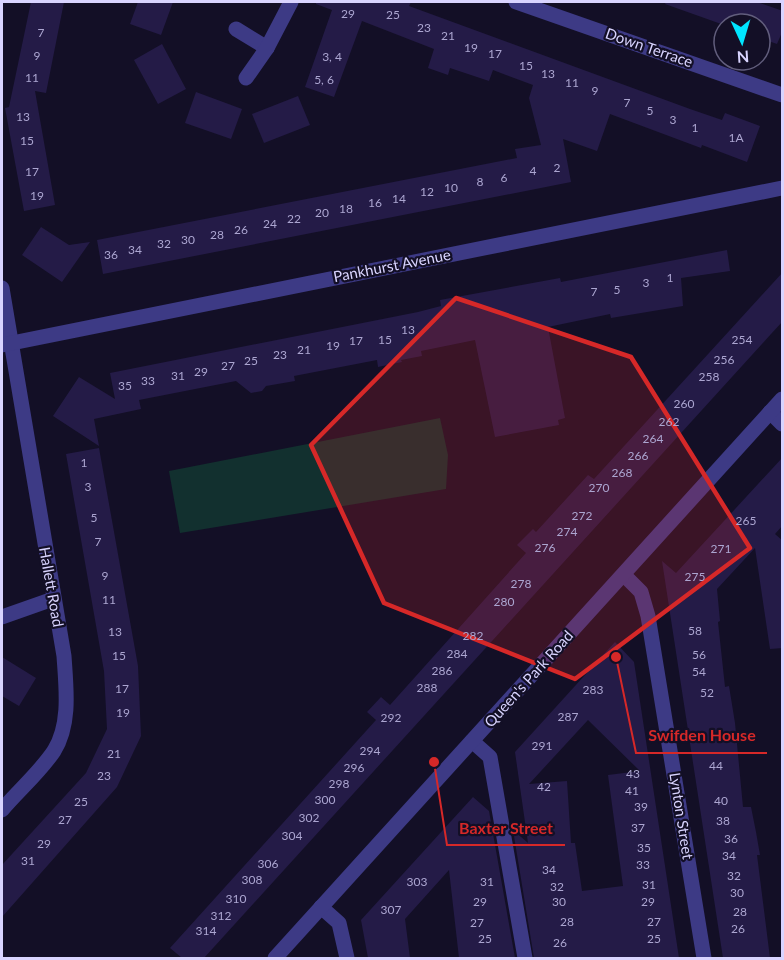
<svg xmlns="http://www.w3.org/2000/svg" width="784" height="960" font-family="Lato,sans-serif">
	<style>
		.green { fill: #12302f }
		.building { fill: #241b47; fill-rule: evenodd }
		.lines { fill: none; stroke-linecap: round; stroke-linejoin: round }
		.minor { stroke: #3d3a85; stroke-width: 15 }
		.marked { fill: #d62828; fill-opacity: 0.2; stroke: #d62828; stroke-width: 4.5; stroke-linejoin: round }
		.labels { text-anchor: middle; stroke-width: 4.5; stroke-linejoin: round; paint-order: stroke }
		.number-label { font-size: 12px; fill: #aca6d1 }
		.street-label { font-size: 15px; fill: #d9d4ff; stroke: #130f26 }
		.leader { fill: none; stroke: #d62828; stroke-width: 2 }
		.callout-dot { fill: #d62828; stroke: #130f26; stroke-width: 2 }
		.callout-label { font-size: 16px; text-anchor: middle; font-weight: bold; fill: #d62828; stroke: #130f26; stroke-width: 4.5; stroke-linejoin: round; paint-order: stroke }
	</style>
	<rect width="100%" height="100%" fill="#130f26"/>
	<polygon class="green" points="440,418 448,455 446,489 180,533 169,471"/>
	<g class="building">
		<polygon points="31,2 64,2 46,93 35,91 55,205 24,211 5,108 9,107"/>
		<polygon points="138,2 173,2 161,35 130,24"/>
		<polygon points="316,2 411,2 409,6 690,109 722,120 725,113 760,126 747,162 702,145 701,148 610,114 597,151 563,139 571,182 103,274 97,240 517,158 515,149 541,145 529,98 533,85 493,70 489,81 450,68 448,75 428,68 434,49 362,21 334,97 305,87 332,10 316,4"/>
		<polygon points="666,2 757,2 783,11 783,30 777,44 760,38 760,24 724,25 665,4"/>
		<polygon points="162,44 186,89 158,104 134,60"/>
		<polygon points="196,92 242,109 231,139 185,123"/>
		<polygon points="298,96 310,125 264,143 252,114"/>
		<polygon points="41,227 69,245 90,242 62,282 22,255"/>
		<polygon points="727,250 730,271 681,278 683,306 611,318 610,314 548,327 565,418 558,420 559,425 495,437 475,340 421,351 422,356 401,360 402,362 378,367 377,360 294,376 295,381 266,386 262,391 251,393 236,381 139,400 141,409 94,419 99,446 53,416 79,377 115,399 110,373 418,312 441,306 440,300 560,278 561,282"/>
		<polygon points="783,272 783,321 771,334 204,958 182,958 170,948 376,720 367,712 381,697 390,705 526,553 517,545 533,529 536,532 588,475 594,479"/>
		<polygon points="99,448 138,666 141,736 117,787 2,917 2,865 86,773 107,729 104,671 66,454"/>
		<polygon points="783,457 783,525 775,534 783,541 783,648 770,649 755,548 717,589 720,621 718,622 725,687 729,686 735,723 743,807 751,807 756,832 760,855 757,855 770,958 723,958 662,561 676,573"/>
		<path d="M615,642L634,662L679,958H534L513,830L528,843L515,752ZM588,720L640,771L608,775L623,886L582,891L575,843H571L567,781L529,784Z"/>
		<polygon points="2,657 36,678 19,706 2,696"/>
		<polygon points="473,797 489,811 515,958 459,958 449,870 405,919 410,958 368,958 361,920"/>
	</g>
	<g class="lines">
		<g class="minor">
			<polyline points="516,2 782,95"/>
			<polyline points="236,29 267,48"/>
			<polyline points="246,78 267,48 291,2"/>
			<path d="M2,288L64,656C66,687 71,724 54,751C40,772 18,791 2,810"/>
			<polyline points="2,345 782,188"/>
			<polyline points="770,412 782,424"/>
			<polyline points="624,575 641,592 648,616 704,958"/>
			<polyline points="2,617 53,599"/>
			<polyline points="472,741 490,757 525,958"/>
			<polyline points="321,907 339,923 347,958"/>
			<polyline points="275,958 782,399"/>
		</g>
	</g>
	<path class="marked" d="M456,298L631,357L750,548L575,679L384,603L311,445Z"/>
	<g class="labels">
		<g class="number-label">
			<text x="348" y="18">29</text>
			<text x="393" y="19">25</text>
			<text x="424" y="32">23</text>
			<text x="41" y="37">7</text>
			<text x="448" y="40">21</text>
			<text x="471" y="52">19</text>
			<text x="495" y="58">17</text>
			<text x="37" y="60">9</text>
			<text x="332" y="61">3, 4</text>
			<text x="526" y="70">15</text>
			<text x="548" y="78">13</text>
			<text x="32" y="82">11</text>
			<text x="324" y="84">5, 6</text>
			<text x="572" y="87">11</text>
			<text x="595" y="95">9</text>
			<text x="627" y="107">7</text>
			<text x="650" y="115">5</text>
			<text x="23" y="121">13</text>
			<text x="673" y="124">3</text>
			<text x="695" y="132">1</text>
			<text x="736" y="142">1A</text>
			<text x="27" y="145">15</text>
			<text x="557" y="172">2</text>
			<text x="533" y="175">4</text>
			<text x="32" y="176">17</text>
			<text x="504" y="182">6</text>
			<text x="480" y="186">8</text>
			<text x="451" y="192">10</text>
			<text x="427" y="196">12</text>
			<text x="37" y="200">19</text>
			<text x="399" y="203">14</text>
			<text x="375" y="207">16</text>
			<text x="346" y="213">18</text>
			<text x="322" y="217">20</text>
			<text x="294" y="223">22</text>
			<text x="270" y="228">24</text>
			<text x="241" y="234">26</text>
			<text x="217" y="239">28</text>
			<text x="188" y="244">30</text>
			<text x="164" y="248">32</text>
			<text x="135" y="254">34</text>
			<text x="111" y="259">36</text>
			<text x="670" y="282">1</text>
			<text x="646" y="287">3</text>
			<text x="617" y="294">5</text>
			<text x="594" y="296">7</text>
			<text x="408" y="334">13</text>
			<text x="385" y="344">15</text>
			<text x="742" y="344">254</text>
			<text x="356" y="345">17</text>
			<text x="333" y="350">19</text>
			<text x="304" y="354">21</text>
			<text x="280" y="359">23</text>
			<text x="724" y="364">256</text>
			<text x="251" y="365">25</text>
			<text x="228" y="370">27</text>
			<text x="201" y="376">29</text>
			<text x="178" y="380">31</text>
			<text x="709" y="381">258</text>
			<text x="148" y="385">33</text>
			<text x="125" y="390">35</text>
			<text x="684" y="408">260</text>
			<text x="669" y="426">262</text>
			<text x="653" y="443">264</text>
			<text x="638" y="460">266</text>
			<text x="84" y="467">1</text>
			<text x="622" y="477">268</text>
			<text x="88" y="491">3</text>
			<text x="599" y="492">270</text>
			<text x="582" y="520">272</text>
			<text x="94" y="522">5</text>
			<text x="746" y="525">265</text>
			<text x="567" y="536">274</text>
			<text x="98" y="546">7</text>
			<text x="545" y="552">276</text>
			<text x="721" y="553">271</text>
			<text x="105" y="580">9</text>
			<text x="695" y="581">275</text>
			<text x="521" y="588">278</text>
			<text x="109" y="604">11</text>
			<text x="504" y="606">280</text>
			<text x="695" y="635">58</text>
			<text x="115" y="636">13</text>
			<text x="473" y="640">282</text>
			<text x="457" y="658">284</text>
			<text x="699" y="659">56</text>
			<text x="119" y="660">15</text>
			<text x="442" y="675">286</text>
			<text x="699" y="676">54</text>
			<text x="427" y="692">288</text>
			<text x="122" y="693">17</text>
			<text x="593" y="694">283</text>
			<text x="707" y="697">52</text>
			<text x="123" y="717">19</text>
			<text x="568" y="721">287</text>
			<text x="391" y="722">292</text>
			<text x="542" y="750">291</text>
			<text x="370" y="755">294</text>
			<text x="114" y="758">21</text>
			<text x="716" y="770">44</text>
			<text x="354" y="772">296</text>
			<text x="633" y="778">43</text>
			<text x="104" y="780">23</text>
			<text x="339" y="788">298</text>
			<text x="544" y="791">42</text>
			<text x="632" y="795">41</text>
			<text x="325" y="804">300</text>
			<text x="721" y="805">40</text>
			<text x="81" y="806">25</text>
			<text x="641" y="811">39</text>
			<text x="309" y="822">302</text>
			<text x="65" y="824">27</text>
			<text x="723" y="825">38</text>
			<text x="638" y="832">37</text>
			<text x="292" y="840">304</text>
			<text x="731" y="843">36</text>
			<text x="44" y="848">29</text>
			<text x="644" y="852">35</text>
			<text x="729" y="860">34</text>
			<text x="28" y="865">31</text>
			<text x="268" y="868">306</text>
			<text x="643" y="869">33</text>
			<text x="549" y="874">34</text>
			<text x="734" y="880">32</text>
			<text x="252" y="884">308</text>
			<text x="417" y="886">303</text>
			<text x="487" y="886">31</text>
			<text x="649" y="889">31</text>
			<text x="557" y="891">32</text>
			<text x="737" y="897">30</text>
			<text x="236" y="903">310</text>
			<text x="480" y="906">29</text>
			<text x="559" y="906">30</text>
			<text x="648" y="906">29</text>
			<text x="391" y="914">307</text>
			<text x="740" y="916">28</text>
			<text x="221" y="920">312</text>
			<text x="567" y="926">28</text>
			<text x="654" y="926">27</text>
			<text x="477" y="927">27</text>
			<text x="738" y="933">26</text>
			<text x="206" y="935">314</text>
			<text x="485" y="943">25</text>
			<text x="654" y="943">25</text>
			<text x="560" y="947">26</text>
		</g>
		<g class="street-label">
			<text transform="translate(649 48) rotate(19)" y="5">Down Terrace</text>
			<text transform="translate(392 266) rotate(-11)" y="5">Pankhurst Avenue</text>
			<text transform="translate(51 587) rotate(80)" y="5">Hallett Road</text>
			<text transform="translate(529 679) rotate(-48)" y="5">Queen's Park Road</text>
			<text transform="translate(681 816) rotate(81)" y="5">Lynton Street</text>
		</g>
	</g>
	<path class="leader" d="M616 657L636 753H767M434 762L447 845H565"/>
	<g class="callout-dot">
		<circle cx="616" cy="657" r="6"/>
		<circle cx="434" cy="762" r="6"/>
	</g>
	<g class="callout-label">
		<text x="702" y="741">Swifden House</text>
		<text x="506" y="834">Baxter Street</text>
	</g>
	<rect width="784" height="960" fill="none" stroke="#d9d4ff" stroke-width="6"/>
	<g transform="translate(742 42) rotate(176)"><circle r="28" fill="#130f26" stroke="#625e7d" stroke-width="1.5"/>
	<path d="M0-4.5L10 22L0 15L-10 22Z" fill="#00e5ff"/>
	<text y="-9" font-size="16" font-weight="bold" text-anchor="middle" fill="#d9d4ff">N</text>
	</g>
</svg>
